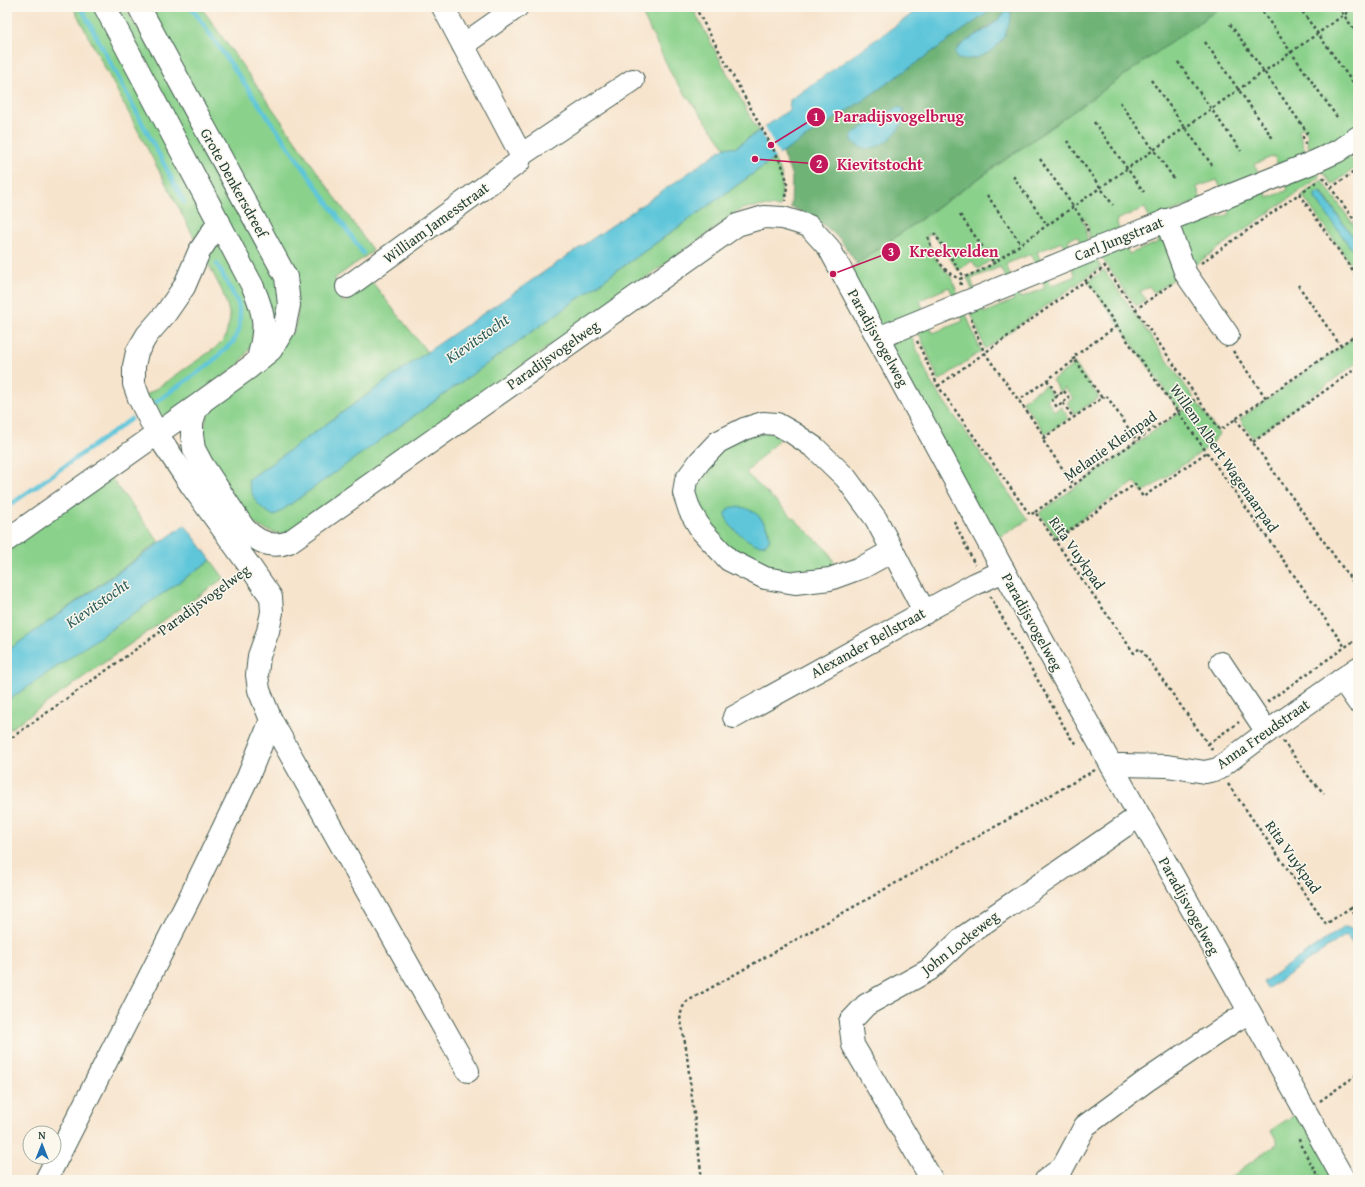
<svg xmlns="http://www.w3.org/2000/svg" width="1365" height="1187" font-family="'Gentium Book Plus',serif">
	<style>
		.green { fill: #8ad18b; stroke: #548760; fill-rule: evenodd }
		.forest { fill: #6fb377; stroke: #477856; fill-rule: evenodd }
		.water { fill: #5ec6da; stroke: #3e8287 }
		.pier { fill: #f7e4cd }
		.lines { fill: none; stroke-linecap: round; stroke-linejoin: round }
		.stream { stroke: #5ec6da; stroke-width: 4.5 }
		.minor-casing { stroke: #3f564b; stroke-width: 24 }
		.path { stroke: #3f564b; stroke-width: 2.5; stroke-dasharray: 3 3; stroke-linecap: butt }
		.minor { stroke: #fff; stroke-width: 22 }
		.labels { text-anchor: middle; stroke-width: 3; stroke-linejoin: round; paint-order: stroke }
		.street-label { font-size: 15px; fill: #1f3d34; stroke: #fbf7ec }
		.water-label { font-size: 16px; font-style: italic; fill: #2f5f5e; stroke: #fbf7ec }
		.leader { fill: none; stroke: #c2185b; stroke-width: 1.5 }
		.callout-dot { fill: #c2185b; stroke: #fbf7ec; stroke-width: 1.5 }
		.mark-label { font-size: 12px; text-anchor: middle; font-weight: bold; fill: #fff }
		.callout-label { font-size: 16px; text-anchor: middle; font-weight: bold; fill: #c2185b; stroke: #fbf7ec; stroke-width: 3; stroke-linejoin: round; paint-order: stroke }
	</style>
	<rect width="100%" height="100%" fill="#fbf7ec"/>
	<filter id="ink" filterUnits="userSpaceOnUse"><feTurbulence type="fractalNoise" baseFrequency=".025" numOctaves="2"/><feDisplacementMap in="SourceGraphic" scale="8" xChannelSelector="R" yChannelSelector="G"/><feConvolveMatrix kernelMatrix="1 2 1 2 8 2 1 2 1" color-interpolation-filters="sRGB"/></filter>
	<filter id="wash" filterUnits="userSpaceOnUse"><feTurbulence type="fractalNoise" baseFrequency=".012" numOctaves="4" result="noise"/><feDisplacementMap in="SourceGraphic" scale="16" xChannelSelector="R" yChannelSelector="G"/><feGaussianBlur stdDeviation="0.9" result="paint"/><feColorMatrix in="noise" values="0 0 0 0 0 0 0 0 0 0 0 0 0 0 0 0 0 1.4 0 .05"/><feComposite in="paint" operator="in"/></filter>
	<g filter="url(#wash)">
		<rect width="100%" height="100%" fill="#f7e4cd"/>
		<g class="green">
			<polygon points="73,7 100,7 207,220 196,241"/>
			<polygon points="109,7 124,7 158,59 281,276 277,336"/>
			<path d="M146,7H201L373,251L335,278L338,295L344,303L372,282L427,352L248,480C253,500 257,505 274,516L774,159L781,173L782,191L780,207C765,206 744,205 731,215C726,219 722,223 717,227L285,535C271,532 260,529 249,519L208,461L203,438L206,419L211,407L294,331L297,320L298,307Z"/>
			<polygon points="639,7 692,7 754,124 759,130 735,148 725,147 674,79"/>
			<polygon points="1221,7 1358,7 1358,129 1311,156 1306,138 1308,135 1302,127 1299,131 1307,157 1279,168 1274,156 1255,164 1259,176 1222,191 1217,180 1197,187 1201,200 1150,220 1145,208 1116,220 1120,232 1090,244 1088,225 1082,216 1081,217 1085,225 1088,245 1083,248 1077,236 1068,240 1072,252 1067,254 1062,242 1037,252 1042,264 1036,266 1031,254 1006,264 1011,277 1006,279 1000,267 971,279 975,291 973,292 967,277 983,270 993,264 991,260 978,269 972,261 958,270 933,234 927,235 928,241 935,258 951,277 959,297 955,299 949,287 920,300 924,312 877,331 845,270 857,264 923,218"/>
			<polygon points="1345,151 1352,161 1358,157 1358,166 1332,185 1318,164"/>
			<polygon points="1313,166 1320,177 1189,269 1173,224 1205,209 1210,221 1230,214 1225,201 1263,186 1268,198 1288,190 1283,178"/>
			<polygon points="1322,180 1358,231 1358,244 1322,192 1316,194 1315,198 1358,258 1358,274 1302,195"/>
			<polygon points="1157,229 1180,275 1154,293 1149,286 1140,292 1146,299 1136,306 1098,253 1124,242 1129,254 1159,242 1154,230"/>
			<polygon points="224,241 254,298 253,342 248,351 238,366 158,422 145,396 214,349 225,338 230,319 228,308 222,291 205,258 215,246"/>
			<polygon points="1093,255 1101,267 985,349 968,305 979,301 984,313 1014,300 1009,288 1015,286 1020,298 1045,288 1040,276 1046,274 1051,286 1075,276 1071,264"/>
			<polygon points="1104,270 1194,398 1178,409 1088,281"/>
			<polygon points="963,307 981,351 939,381 916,326 928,321 933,333 963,321 959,309"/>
			<polygon points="910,335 912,338 931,383 1028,520 992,542 882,341"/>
			<polygon points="1358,335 1358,362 1253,438 1240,419"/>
			<polygon points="1075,364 1099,397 1075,414 1067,403 1073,398 1065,388 1060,392 1052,380"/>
			<polygon points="1045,385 1053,396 1047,400 1054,411 1061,407 1069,418 1046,434 1022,401"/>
			<polygon points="1196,401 1219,434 1207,448 1143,493 1135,482 1056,537 1039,513"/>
			<path d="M751,431L785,433L746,473L829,552L838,571L767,574L710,535L690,483L704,461ZM762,519L769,531V541L766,544L760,545Z"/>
			<polygon points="109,475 159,542 7,651 7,548"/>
			<polygon points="211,560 224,578 7,731 7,701"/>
			<polygon points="1300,1111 1340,1180 1226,1180 1278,1143 1271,1130"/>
		</g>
		<path class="forest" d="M996,7H1221L857,264L839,238L820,222L794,208H791L792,176L782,153L862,101ZM1006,11L1007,27L1004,37L958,47C975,35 992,26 1006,11Z"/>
		<g class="water">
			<path d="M922,7H996L862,101L782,153L274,516C257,506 253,500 248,480L427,352L677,181L725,147L735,148L789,110L790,100Z"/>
			<path d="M1006,11H1011C1011,17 1010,21 1008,26C1006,30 1006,35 1003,38C993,54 975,61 957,59L955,52C963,41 976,36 988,28C995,23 1001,17 1006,11Z"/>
			<path d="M898,107L904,109C903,114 903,120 901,125C894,138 873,156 857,145C854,144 852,140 851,138L855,132Z"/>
			<polygon points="1320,191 1358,244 1358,258 1315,198 1315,194"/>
			<path d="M732,507C736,507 741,507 745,508C751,510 758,514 762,520C768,527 776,546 759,545C748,543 711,516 732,507Z"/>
			<polygon points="185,525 211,560 7,701 7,651"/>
			<polygon points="1344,927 1351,928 1358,939 1358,951 1346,935 1267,989 1263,982"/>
		</g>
		<polygon class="pier" points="764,125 780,157 776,160 759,128"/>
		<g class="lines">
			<g class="stream">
				<polyline points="81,7 184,202"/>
				<polyline points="191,7 363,253"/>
				<polyline points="156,402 211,363 233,342 239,329 240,317 238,303 217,264"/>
				<polyline points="7,507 131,419"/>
			</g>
		</g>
	</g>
	<g filter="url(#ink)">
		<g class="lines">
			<defs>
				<g id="minor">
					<path d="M105,7L253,287C266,317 266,328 258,359"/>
					<path d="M139,7L286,277L289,305L284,329L271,350L250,367L203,401L196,410L192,422V435L194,449L202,464L244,528C256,541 271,549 289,542L737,225L764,217L783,218L809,226L829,248C888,356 946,465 1005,573C1117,776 1229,978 1344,1180"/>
					<polyline points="463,45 517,7"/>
					<polyline points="521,155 633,80"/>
					<polyline points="1166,220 1186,274 1228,335"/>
					<polyline points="219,222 199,252 184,287 166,313 147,335 137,352 134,366 134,384 139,398 157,434 191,485 251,568 271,597 272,612 268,631 259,656 257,675 259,690 271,720 468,1071"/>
					<polyline points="347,287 519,162 521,155 443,7"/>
					<polyline points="878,338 1093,250 1314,162 1338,151 1358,137"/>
					<polyline points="7,540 202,402"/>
					<polyline points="892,551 863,567 830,579 795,583 765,578 729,560 702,531 690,511 684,493 686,480 700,461 718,442 744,429 763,423 777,424 793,433 815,448 846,478 876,519 925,613"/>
					<polyline points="1221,663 1267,732"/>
					<polyline points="1342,679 1358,702"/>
					<polyline points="734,717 975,584 1004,571"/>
					<polyline points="1112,766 1121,765 1167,766 1205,772 1218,769 1267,732 1358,668"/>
					<polyline points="46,1180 191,895 248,777 271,720"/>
					<polyline points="932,1180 853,1045 850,1022 866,1005 929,970 965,936 1139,816"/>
					<polyline points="1046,1180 1063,1167 1085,1126 1146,1081 1236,1020 1249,1013"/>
				</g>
			</defs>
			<use href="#minor" class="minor-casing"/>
			<g class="path">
				<polyline points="695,7 782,165 787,181 786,201"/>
				<polyline points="1259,7 1337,117"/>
				<polyline points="1299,7 1358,90"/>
				<polyline points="1338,7 1358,35"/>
				<polyline points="1230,24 1307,132 1303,137 1306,147"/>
				<polyline points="1205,42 1274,140"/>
				<polyline points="1178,62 1241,151"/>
				<polyline points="1151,80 1212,165"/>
				<polyline points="1120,102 1175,180"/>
				<polyline points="1094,122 1144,192"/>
				<polyline points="1067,141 1113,205"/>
				<polyline points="1040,159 1083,220 1087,227 1088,233"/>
				<polyline points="1013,176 1047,225"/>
				<polyline points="1323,177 1358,225"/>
				<polyline points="1331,188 1358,169"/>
				<polyline points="1299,194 1358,278"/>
				<polyline points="987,195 1021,244"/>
				<polyline points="960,215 994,263"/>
				<polyline points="934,233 964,277"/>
				<path d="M928,237C933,254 942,272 960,279"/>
				<polyline points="1201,263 1316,182"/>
				<polyline points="1104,265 1220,430 1358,333"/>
				<polyline points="1085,281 1345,647"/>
				<polyline points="961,285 960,279 982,270 994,263 1355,7"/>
				<polyline points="1298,285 1340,345"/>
				<polyline points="1135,310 1173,283"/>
				<polyline points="971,319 984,352 1045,437 1102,398 1075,360 1019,400"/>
				<polyline points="917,341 938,386 1030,515 1035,512 1134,653 1140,648 1213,751"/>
				<polyline points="1233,351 1266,398"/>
				<polyline points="1075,360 1073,357 1117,326"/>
				<polyline points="1047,380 1058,396"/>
				<polyline points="938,386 1105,267"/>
				<polygon points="1064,391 1069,398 1057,407 1052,400"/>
				<polyline points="1102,398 1106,395 1137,441"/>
				<polyline points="1063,403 1073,417"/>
				<polyline points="1236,419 1358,589"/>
				<polyline points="1045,437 1042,439 1074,485"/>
				<polyline points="1253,442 1358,367"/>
				<polyline points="1035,512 1197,398"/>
				<polyline points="954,521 975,565"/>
				<polyline points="1056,540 1135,484 1143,497 1207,452"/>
				<polyline points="990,596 1070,737 1078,745"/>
				<polyline points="1267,702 1358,638"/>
				<polyline points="7,741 236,578"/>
				<polyline points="1283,741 1311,780 1324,793"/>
				<polyline points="1208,744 1239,722"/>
				<polyline points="1228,784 1326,924 1350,908 1358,919"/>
				<polyline points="1350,908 1358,903"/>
				<polyline points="1320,1101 1358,1074"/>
				<polyline points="1299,1139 1300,1144 1320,1180"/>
				<polyline points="702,1180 686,1048 680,1016 683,1007 686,1002 1095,770"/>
			</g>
			<use href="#minor" class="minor"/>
		</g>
	</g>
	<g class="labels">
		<g class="street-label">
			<text transform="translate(234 183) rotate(61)" y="5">Grote Denkersdreef</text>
			<text transform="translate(436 223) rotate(-36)" y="5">William Jamesstraat</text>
			<text transform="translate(1119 239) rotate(-22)" y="5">Carl Jungstraat</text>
			<text transform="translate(878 338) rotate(61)" y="5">Paradijsvogelweg</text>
			<text transform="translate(553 355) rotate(-35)" y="5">Paradijsvogelweg</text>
			<text transform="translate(1110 446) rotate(-35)" y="5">Melanie Kleinpad</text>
			<text transform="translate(1224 458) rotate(55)" y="5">Willem Albert Wagenaarpad</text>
			<text transform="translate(1077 553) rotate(55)" y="5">Rita Vuykpad</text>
			<text transform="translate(204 600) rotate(-36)" y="5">Paradijsvogelweg</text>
			<text transform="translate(1032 622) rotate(61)" y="5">Paradijsvogelweg</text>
			<text transform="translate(868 643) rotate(-29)" y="5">Alexander Bellstraat</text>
			<text transform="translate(1263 734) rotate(-35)" y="5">Anna Freudstraat</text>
			<text transform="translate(1293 857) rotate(55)" y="5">Rita Vuykpad</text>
			<text transform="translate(1189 906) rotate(61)" y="5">Paradijsvogelweg</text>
			<text transform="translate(960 943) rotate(-38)" y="5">John Lockeweg</text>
		</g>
		<g class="water-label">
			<text transform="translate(477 338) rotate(-35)" y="6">Kievitstocht</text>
			<text transform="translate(97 603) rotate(-35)" y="6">Kievitstocht</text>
		</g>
	</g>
	<path class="leader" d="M771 145L816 117M755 159L819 164M833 274L891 252"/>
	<g class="callout-dot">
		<circle cx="771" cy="145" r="4"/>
		<circle cx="755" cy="159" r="4"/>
		<circle cx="833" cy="274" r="4"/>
		<circle cx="816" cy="117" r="10"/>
		<circle cx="819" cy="164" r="10"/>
		<circle cx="891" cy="252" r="10"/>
	</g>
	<g class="mark-label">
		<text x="816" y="121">1</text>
		<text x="819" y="168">2</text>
		<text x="891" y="256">3</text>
	</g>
	<g class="callout-label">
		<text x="899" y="122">Paradijsvogelbrug</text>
		<text x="880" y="170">Kievitstocht</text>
		<text x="954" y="257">Kreekvelden</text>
	</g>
	<rect width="1365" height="1187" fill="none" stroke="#fbf7ec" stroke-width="24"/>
	<g transform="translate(42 1145)"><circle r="19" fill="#fbf7ec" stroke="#a3ada2"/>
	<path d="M0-3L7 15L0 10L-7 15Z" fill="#1f6fb2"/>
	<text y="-6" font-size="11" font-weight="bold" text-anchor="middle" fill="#1f3d34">N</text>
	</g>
</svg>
